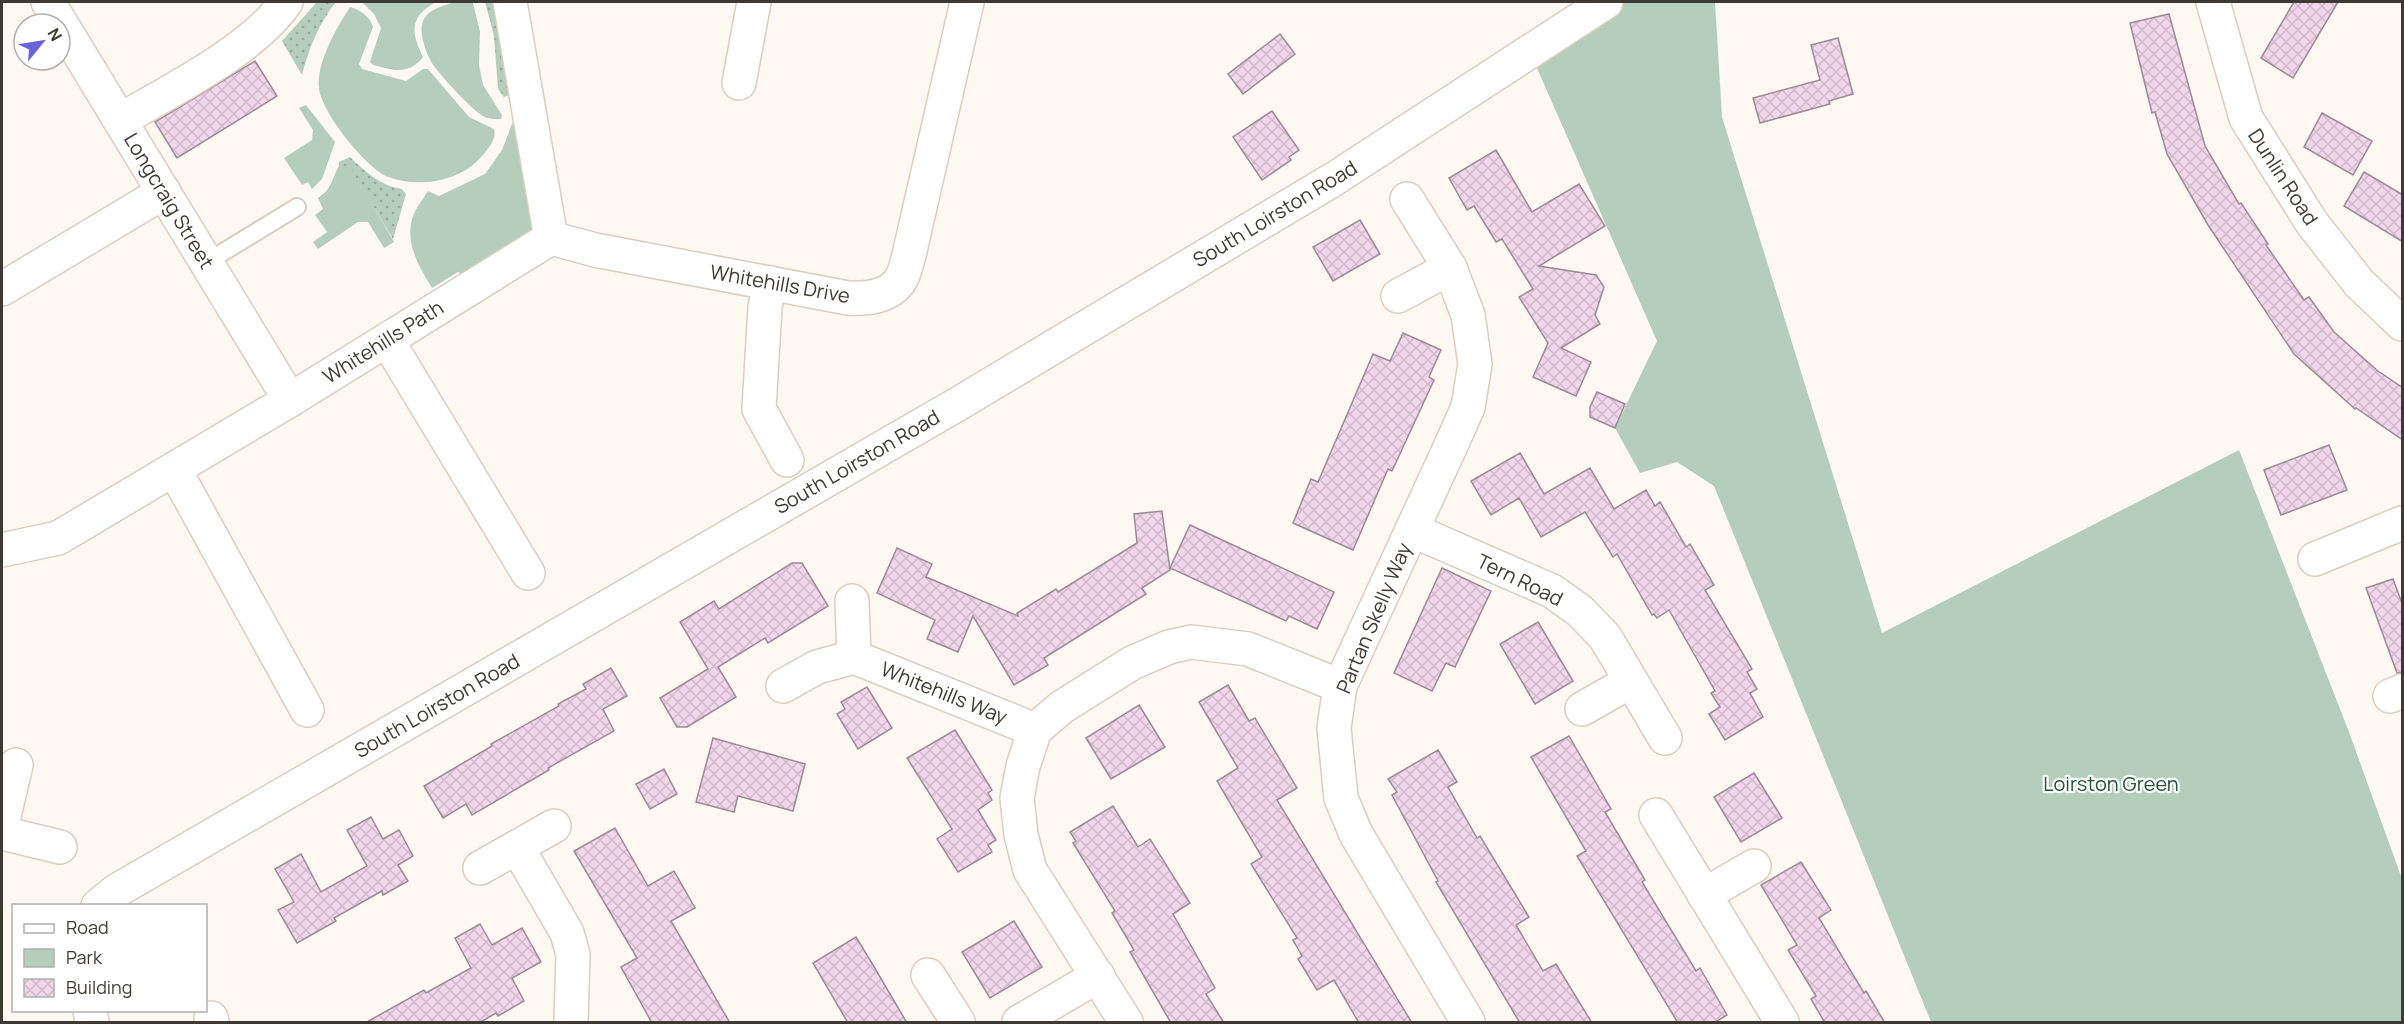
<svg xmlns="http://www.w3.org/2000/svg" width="2404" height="1024" font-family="Manrope,sans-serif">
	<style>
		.green { fill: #b5cebb }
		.garden { fill: url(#garden-dots) }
		.building { fill: url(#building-cross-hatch); stroke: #9c8b97; stroke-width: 1.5 }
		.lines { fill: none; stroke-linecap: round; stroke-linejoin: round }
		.service-casing { stroke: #dccdbe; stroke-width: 20 }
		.minor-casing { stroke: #dccdbe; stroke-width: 36 }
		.service { stroke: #fff; stroke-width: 16 }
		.minor { stroke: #fff; stroke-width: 33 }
		.labels { text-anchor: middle; stroke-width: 4.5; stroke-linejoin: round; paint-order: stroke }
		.street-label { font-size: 20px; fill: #3f3933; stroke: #fff }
		.park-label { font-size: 20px; fill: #235235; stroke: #fff }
	</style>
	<defs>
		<pattern id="garden-dots" width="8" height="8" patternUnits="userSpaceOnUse" patternTransform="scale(1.5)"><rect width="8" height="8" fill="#b5cebb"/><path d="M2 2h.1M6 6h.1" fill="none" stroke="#95a899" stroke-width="1.8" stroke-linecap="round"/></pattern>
		<pattern id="building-cross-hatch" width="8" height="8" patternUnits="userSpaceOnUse" patternTransform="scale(1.5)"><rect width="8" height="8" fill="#f2d6eb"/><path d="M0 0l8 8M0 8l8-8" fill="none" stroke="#d1b8ca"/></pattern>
	</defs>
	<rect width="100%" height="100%" fill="#fef8f2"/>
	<g class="green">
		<path d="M362,2H436C410,17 410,30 423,57C408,76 393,70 373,65L370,62L381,28L374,14Z"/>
		<path d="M454,2H472L473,3L480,32L479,65L483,85L502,115L501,119C496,119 491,119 487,118C475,114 442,77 434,66C427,56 418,33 423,21C428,9 444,6 454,2Z"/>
		<polygon points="1606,2 1715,2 1722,117 1882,633 2239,450 2349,732 2402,879 2402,1022 1931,1022 1714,486 1677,462 1640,473 1615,428 1657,341 1529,50"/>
		<path d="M350,7C360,10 370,16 373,27L359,64L362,69L406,81L423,69H428L469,117L494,129C497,139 488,149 481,157C460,182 418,188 388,177C366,168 321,112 319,88C316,63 337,27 350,7Z"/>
		<polygon points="306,105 335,142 322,179 312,189 308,182 302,185 284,158 312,140 313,130 299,108"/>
		<path d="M517,111L537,219L527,240L469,277L458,272L432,288C419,267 404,242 413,216C416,208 423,199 428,191L439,196L485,174L502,150Z"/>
		<path d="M344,165L349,166L353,171L394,242L384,248L368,222H358L318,249L313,242L327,232L315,215L323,209L318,198C332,189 331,180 339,166Z"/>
	</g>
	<g class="garden">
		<path d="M317,2H336C319,23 309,48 302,75L282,41Z"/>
		<polygon points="485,2 493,2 516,92 504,97 498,89 494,36"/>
		<path d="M350,157C365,171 380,186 402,189L406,194L393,239L349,166H339V162Z"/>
	</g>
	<g class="building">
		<polygon points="2294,2 2338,2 2293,78 2261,58"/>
		<polygon points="2169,14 2205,146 2239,204 2241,203 2268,244 2266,245 2304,300 2309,297 2334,332 2378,371 2403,388 2403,440 2356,408 2355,409 2294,354 2208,225 2167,154 2155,112 2152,113 2130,23"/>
		<polygon points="1280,34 1295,54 1243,94 1228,74"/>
		<polygon points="1838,38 1853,94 1829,101 1830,104 1760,123 1753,98 1820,80 1811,45"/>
		<polygon points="255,61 277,96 177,158 155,122"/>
		<polygon points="1272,111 1299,150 1289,157 1291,160 1262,180 1233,137"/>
		<polygon points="2322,113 2372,141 2353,175 2304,147"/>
		<polygon points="1496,150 1532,212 1579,184 1605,226 1539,266 1596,275 1604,287 1595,315 1600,324 1561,348 1591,362 1576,396 1533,377 1548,343 1519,297 1533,289 1502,239 1496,242 1474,206 1467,210 1449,178"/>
		<polygon points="2364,172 2403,195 2403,242 2344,206"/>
		<polygon points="1360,220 1380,254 1333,281 1313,247"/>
		<polygon points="1403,333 1441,350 1429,377 1434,380 1392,471 1388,469 1353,550 1293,523 1311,479 1318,482 1373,354 1390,361"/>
		<polygon points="1597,392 1625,404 1615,428 1590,417 1590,407"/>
		<polygon points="2329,445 2347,490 2281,515 2264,470"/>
		<polygon points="1520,453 1544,494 1590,468 1614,509 1646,490 1655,506 1660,502 1686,547 1690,544 1714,585 1705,590 1752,669 1747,672 1757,689 1750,693 1763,717 1725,740 1709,714 1720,707 1711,693 1715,691 1669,610 1657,618 1654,614 1652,615 1617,554 1613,557 1585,512 1541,537 1519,498 1491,515 1471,481"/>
		<polygon points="1162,511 1170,570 1142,588 1146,594 1044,658 1048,665 1014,685 973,616 958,652 927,639 935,620 877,593 897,548 932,564 926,577 1018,616 1017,613 1056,589 1058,592 1137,543 1134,514"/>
		<polygon points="1190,525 1334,592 1317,629 1289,616 1286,621 1170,568"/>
		<polygon points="792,563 802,563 828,606 768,643 765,638 718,667 736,697 687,727 677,727 660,698 708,669 680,622 714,601 719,609"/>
		<polygon points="1442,568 1491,591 1455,667 1446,663 1432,691 1394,673"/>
		<polygon points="2393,579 2403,606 2403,673 2397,673 2366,588"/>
		<polygon points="1538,622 1573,681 1535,704 1500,644"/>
		<polygon points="611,668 627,696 603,709 614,731 548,768 549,770 472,815 466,804 443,818 424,786 492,746 491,744 559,706 558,704 586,689 583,684"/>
		<polygon points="1228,685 1249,721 1255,718 1297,788 1277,800 1412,1023 1359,1023 1334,980 1317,990 1298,959 1302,956 1293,940 1297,938 1251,864 1262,857 1217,781 1238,768 1199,702"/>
		<polygon points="867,687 892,728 858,749 837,714 845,709 841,702"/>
		<polygon points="1139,705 1165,747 1111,779 1086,738"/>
		<polygon points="955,730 992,790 988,793 992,800 978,810 996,840 988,845 992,852 958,872 937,839 952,829 907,758"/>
		<polygon points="1569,736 1611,809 1605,812 1645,880 1642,882 1696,971 1700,968 1727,1015 1714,1023 1678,1023 1577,856 1586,851 1531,757"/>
		<polygon points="713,738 805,764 793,811 738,796 734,812 696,802"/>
		<polygon points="1438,750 1457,782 1448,787 1477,838 1480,836 1529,917 1516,925 1543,971 1556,964 1592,1023 1520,1023 1436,882 1438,881 1392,795 1397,792 1388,779"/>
		<polygon points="664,769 677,794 650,809 636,784"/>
		<polygon points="1754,773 1782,818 1741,842 1714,797"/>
		<polygon points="1113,806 1138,847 1150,839 1190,903 1173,914 1215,988 1206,994 1224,1023 1171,1023 1130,952 1134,950 1112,913 1115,911 1073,843 1076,841 1070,832"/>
		<polygon points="371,817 383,839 399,830 413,856 398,865 408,881 383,895 382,891 334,918 336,921 297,943 278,910 294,902 275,869 301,854 321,892 367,866 347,830"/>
		<polygon points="615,828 648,886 674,871 695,908 671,921 730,1023 652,1023 621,967 637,958 574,851"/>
		<polygon points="1801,862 1831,910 1819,918 1864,993 1866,991 1885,1023 1825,1023 1811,999 1816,996 1788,950 1797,945 1761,885"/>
		<polygon points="1014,921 1042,967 990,998 962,952"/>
		<polygon points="480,924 492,945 522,928 541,962 512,978 524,1001 498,1016 496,1013 479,1023 365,1023 424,990 426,993 471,968 455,938"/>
		<polygon points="856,937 873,965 907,1023 848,1023 813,963"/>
	</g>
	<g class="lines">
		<defs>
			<polyline id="service" points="207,262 297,207"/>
			<g id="minor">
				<polyline points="48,2 290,400"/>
				<polyline points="2213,2 2246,118 2312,223 2359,283 2402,324"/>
				<polyline points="739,83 754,2"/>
				<path d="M121,120C171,90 253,50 286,2"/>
				<polyline points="1407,199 1450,268 1468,315 1475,364 1468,407 1453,441 1340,686 1334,728 1341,798 1356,834 1468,1022"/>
				<path d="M551,238L595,250L848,298C868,299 890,297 901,279C905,272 907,262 909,255L967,2"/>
				<polyline points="770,283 765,307 759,409 787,460"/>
				<polyline points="2,289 164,192"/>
				<polyline points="1398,296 1450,268"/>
				<polyline points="387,340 528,573"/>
				<polyline points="174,469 307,710"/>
				<polyline points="1412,530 1552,591 1580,611 1605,637 1665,738"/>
				<polyline points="2,550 58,538 290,400 551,238 510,2"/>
				<polyline points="2315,559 2402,523"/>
				<polyline points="852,601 854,657"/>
				<polyline points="783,686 817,667 854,657 1035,730"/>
				<polyline points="2390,696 2402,691"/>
				<polyline points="1582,709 1631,681"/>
				<polyline points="1656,815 1782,1022"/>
				<polyline points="2,825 16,765"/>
				<polyline points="2,833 60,847"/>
				<polyline points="517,847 567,933 573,954 571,1022"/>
				<polyline points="480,868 554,826"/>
				<polyline points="1704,895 1754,866"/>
				<polyline points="98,906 116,891 958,404 1334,179 1606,2"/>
				<polyline points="928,975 958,1022"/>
				<polyline points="90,1010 92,1022"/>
				<polyline points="211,1018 212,1022"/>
				<polyline points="1019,1022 1098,976"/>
				<polyline points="1126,1022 1030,870 1021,835 1017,798 1023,766 1035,730 1062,707 1132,663 1169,647 1191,642 1248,649 1340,686"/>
			</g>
		</defs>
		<use href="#service" class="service-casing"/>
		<use href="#minor" class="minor-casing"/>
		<use href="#service" class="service"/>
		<use href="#minor" class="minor"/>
	</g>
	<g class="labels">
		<g class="street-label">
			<text transform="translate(2283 177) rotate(57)" y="7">Dunlin Road</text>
			<text transform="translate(169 201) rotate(59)" y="7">Longcraig Street</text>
			<text transform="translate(1275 214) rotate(-31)" y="7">South Loirston Road</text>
			<text transform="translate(780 284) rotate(10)" y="7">Whitehills Drive</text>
			<text transform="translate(383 342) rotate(-32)" y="7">Whitehills Path</text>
			<text transform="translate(857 462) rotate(-30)" y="7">South Loirston Road</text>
			<text transform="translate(1520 580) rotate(26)" y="7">Tern Road</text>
			<text transform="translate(1374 618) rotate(-67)" y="7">Partan Skelly Way</text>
			<text transform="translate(944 693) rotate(22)" y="7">Whitehills Way</text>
			<text transform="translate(437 706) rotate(-30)" y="7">South Loirston Road</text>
		</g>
		<g class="park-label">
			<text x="2111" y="791">Loirston Green</text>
		</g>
	</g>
	<rect width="2404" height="1024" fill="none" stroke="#3f3933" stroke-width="6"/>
	<rect x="12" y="904" width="195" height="108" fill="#ffffff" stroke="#b2b0ad" stroke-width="1.5"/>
	<rect x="24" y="924" width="30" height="9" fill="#ffffff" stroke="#b2b0ad" stroke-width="1.5"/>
	<text x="66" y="934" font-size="18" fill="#3f3933">Road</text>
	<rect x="24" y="949" width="30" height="18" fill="#b5cebb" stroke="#b2b0ad" stroke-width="1.5"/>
	<text x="66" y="964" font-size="18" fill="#3f3933">Park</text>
	<rect x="24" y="979" width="30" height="18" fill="url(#building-cross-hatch)" stroke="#b2b0ad" stroke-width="1.5"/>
	<text x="66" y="994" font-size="18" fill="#3f3933">Building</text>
	<g transform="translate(42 42) rotate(60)"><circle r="28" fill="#ffffff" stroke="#b2b0ad" stroke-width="1.5"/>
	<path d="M0-4.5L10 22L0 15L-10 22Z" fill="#6863dd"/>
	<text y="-9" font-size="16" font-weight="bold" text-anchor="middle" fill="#3f3933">N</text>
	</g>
</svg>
